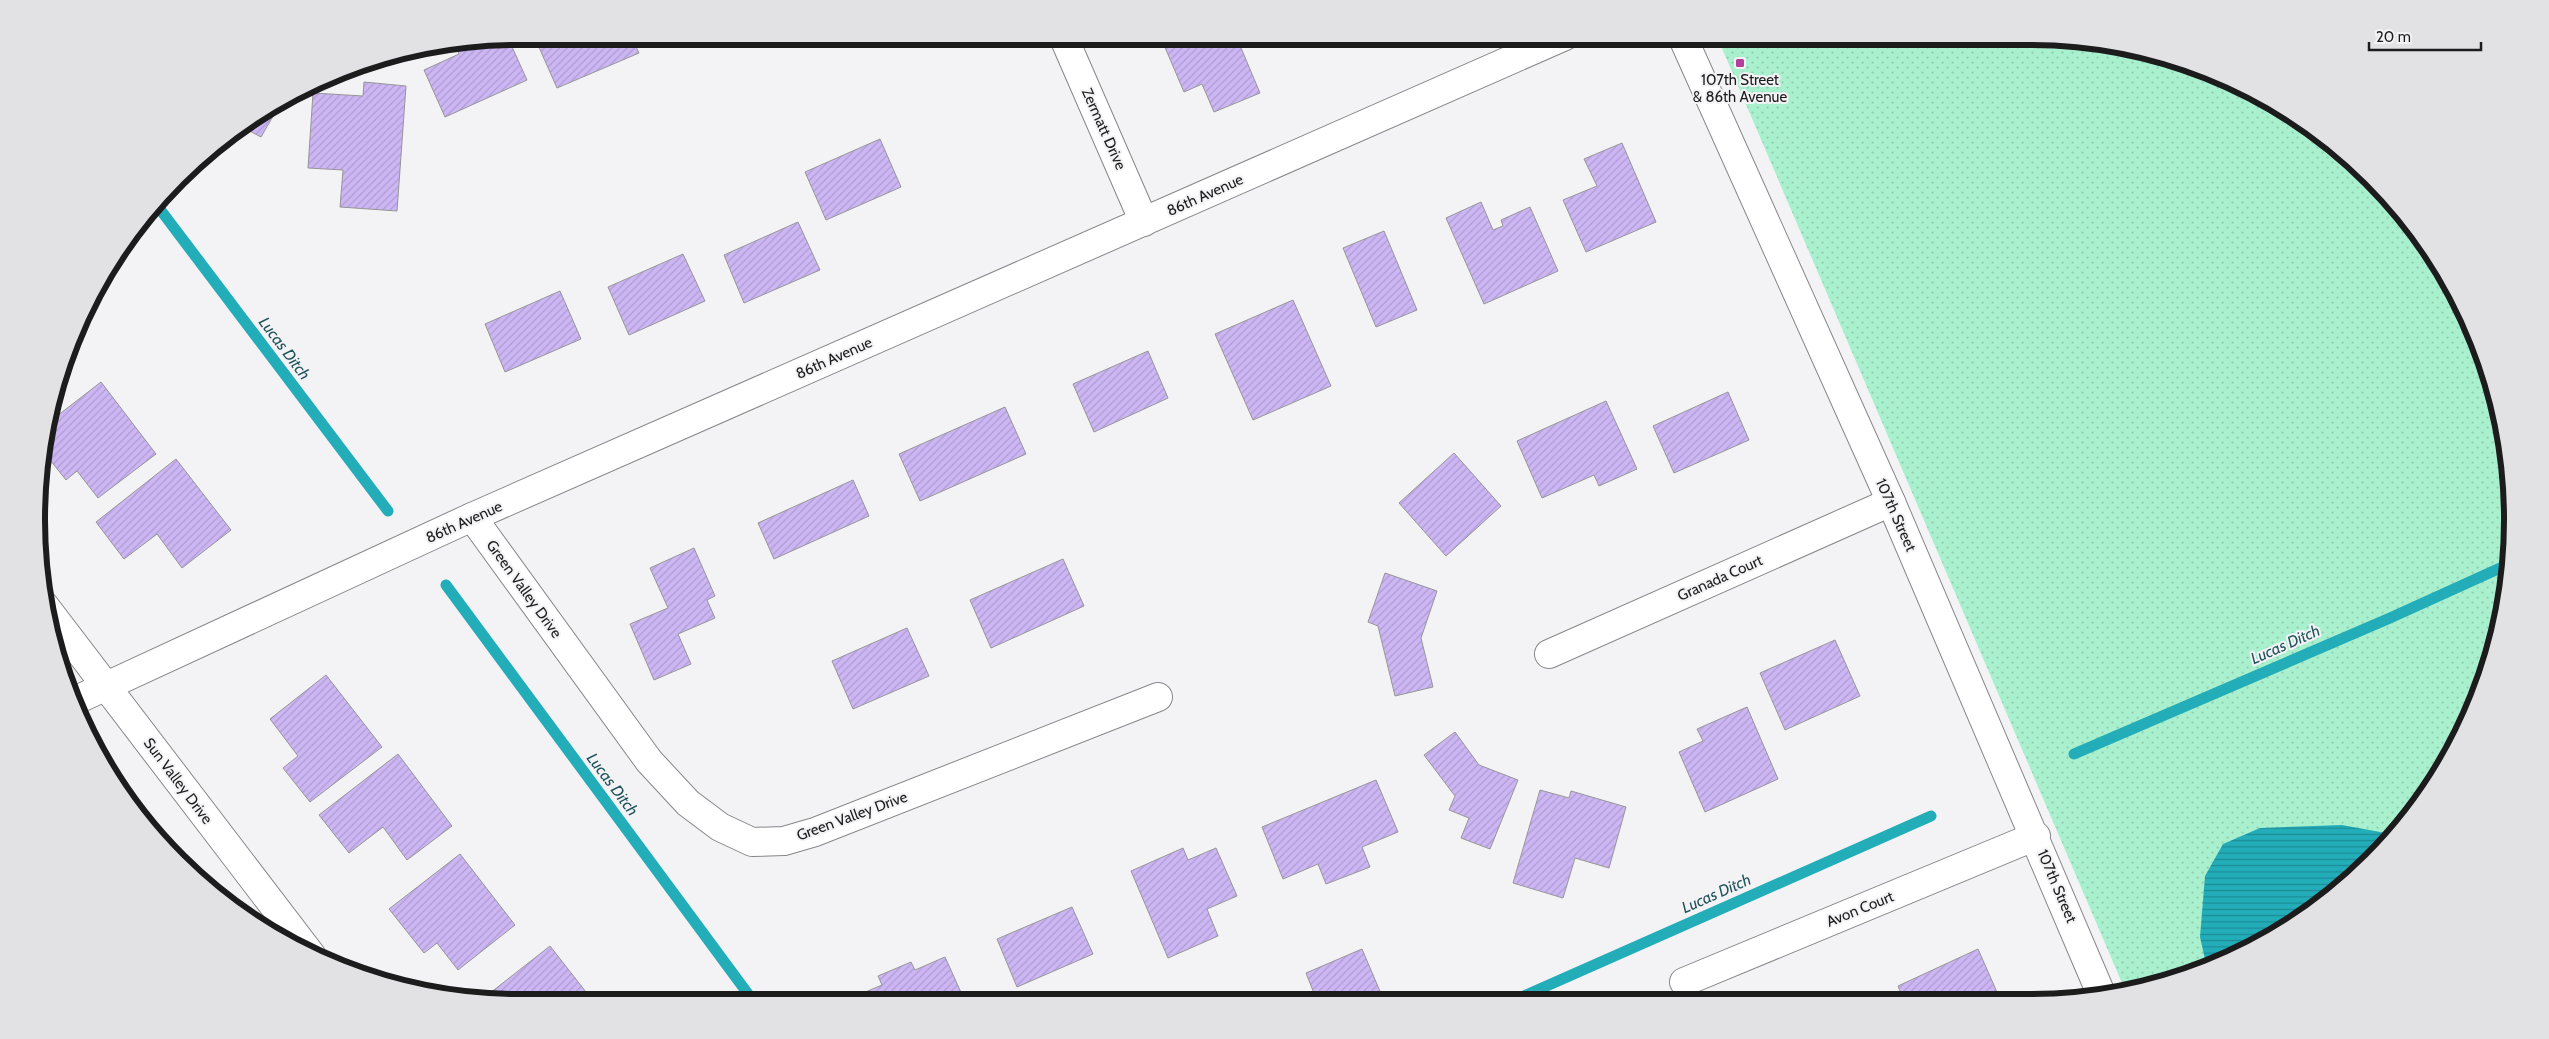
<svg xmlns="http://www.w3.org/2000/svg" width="2549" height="1039" font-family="Cabin,sans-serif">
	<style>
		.grass { fill: url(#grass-dots) }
		.water { fill: url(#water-rules) }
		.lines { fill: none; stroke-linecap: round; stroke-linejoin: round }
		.stream { stroke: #22adb9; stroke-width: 11 }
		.building { fill: url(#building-hatch); stroke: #969697 }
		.minor-casing { stroke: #878788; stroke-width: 30 }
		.tertiary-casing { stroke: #878788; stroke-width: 30 }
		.minor { stroke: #fff; stroke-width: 28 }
		.tertiary { stroke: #fff; stroke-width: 28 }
		.poi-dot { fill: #b23f99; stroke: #f3f3f5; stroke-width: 2 }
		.labels { text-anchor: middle; stroke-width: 4; stroke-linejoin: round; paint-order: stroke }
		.poi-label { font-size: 15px; fill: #1c1c1d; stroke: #f3f3f5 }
		.street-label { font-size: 15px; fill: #1c1c1d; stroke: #f3f3f5 }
		.water-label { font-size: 16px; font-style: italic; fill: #1f545a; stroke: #f3f3f5 }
		.rim { fill: none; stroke: #1c1c1d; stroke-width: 6 }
	</style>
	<defs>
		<pattern id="grass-dots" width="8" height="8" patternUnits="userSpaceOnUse" patternTransform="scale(1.25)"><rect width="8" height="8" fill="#a9f0ce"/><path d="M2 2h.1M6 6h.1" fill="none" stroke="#91cdb0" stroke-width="1.8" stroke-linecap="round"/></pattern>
		<pattern id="water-rules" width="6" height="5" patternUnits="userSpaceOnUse" patternTransform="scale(1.25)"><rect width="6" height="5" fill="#22adb9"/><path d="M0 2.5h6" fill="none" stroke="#1d8c96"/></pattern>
		<pattern id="building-hatch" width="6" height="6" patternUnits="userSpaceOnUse" patternTransform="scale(1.25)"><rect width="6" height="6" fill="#ccb6f4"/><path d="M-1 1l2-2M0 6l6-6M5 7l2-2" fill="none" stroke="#af9cd1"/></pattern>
	</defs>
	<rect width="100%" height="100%" fill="#f3f3f5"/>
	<polygon class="grass" points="1724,36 2029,36 2185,62 2271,101 2348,156 2413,225 2463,306 2496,394 2512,488 2509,582 2487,675 2431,788 2348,883 2215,966 2125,990 1721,46"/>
	<polygon class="water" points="2342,825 2391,834 2348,883 2215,966 2207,968 2200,937 2205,876 2223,844 2260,828"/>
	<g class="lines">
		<g class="stream">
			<polyline points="156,204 388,511"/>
			<polyline points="446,585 754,1002"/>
			<polyline points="2074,754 2390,618 2509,564"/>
			<polyline points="1515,1000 1931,816"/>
		</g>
	</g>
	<g class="building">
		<polygon points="534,36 631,36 639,53 557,88"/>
		<polygon points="654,36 678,36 657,45"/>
		<polygon points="1166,36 1236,36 1260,93 1214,112 1202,84 1184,92 1161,38"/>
		<polygon points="508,38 527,80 445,117 424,70 459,54 456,47"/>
		<polygon points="364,82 406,86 397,211 340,207 343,170 308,168 313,93 363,96"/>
		<polygon points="283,99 261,137 242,127 278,101"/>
		<polygon points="880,139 901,187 826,220 805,172"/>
		<polygon points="1622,143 1656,222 1586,252 1563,200 1597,186 1584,159"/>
		<polygon points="1481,202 1493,230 1503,226 1501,220 1530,207 1558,271 1484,304 1446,218"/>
		<polygon points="798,222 820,270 744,303 724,255"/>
		<polygon points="1384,231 1417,310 1376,327 1343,248"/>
		<polygon points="683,254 705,301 629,335 608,287"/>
		<polygon points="560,291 581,339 505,372 485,324"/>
		<polygon points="1293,300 1331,386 1253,420 1215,334"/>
		<polygon points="1148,351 1168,398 1094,432 1073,384"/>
		<polygon points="62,363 71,374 57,384 62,364"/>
		<polygon points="101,382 156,454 98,498 77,471 66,480 42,450 48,423"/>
		<polygon points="1728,392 1749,440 1674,473 1653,426"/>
		<polygon points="1606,401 1637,469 1599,486 1594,475 1542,498 1517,441"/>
		<polygon points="1005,407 1026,454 920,501 899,454"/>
		<polygon points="1454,453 1501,506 1446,556 1399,503"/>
		<polygon points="176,459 231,530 182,568 157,534 124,559 96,522"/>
		<polygon points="853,480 869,516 774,559 758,523"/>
		<polygon points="694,548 715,596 707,600 715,618 678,634 691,664 654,680 630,624 668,608 650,568"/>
		<polygon points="1063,559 1084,606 991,648 970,600"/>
		<polygon points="1385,573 1437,591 1421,638 1433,687 1395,696 1378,626 1368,622"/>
		<polygon points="907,628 929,676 853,709 832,661"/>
		<polygon points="1835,640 1860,696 1785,730 1760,673"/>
		<polygon points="326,675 382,747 310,802 283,768 298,756 270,719"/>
		<polygon points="1747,707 1778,779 1705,812 1679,752 1703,741 1697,729"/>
		<polygon points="1455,732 1479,765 1518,780 1490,849 1461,838 1469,818 1449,810 1455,796 1424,755"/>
		<polygon points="398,754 452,826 407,860 383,827 349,853 319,815"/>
		<polygon points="1376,780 1398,832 1362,847 1370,867 1326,884 1318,864 1283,879 1262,827"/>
		<polygon points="1540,790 1569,798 1571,791 1626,807 1609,868 1575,858 1563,898 1513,883"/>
		<polygon points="1183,848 1188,860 1216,848 1237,896 1207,909 1218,936 1168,958 1131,871"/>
		<polygon points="460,854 515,925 458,970 437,943 424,953 389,909"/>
		<polygon points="1072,907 1093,954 1017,987 997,939"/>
		<polygon points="550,946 586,992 573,1003 520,1003 485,997"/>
		<polygon points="1362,949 1382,996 1372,1000 1317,1001 1306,973"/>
		<polygon points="1978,949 2000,999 1896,999 1902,996 1898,986"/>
		<polygon points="945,957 964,999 958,1002 853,1002 851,998 882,985 878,976 911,962 915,970"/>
	</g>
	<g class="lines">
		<defs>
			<g id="minor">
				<polyline points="1063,36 1144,222"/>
				<polyline points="472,517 649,761 688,803 720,827 752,842 784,841 815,832 1158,697"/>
				<polyline points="44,605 312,956"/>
				<polyline points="1549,654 1891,502"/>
				<polyline points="72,702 472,517 1565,36"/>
				<polyline points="1684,982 2036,836"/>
			</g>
			<polyline id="tertiary" points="1682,36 1891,502 2102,996"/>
		</defs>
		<use href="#minor" class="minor-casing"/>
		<use href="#tertiary" class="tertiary-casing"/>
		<use href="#minor" class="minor"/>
		<use href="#tertiary" class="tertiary"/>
	</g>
	<rect class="poi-dot" x="1735" y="58" width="10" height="10" rx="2.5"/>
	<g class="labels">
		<g class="poi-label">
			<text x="1740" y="85">107th Street<tspan x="1740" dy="17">&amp; 86th Avenue</tspan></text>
		</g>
		<g class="street-label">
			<text transform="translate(1104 129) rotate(66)" y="5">Zermatt Drive</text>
			<text transform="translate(1205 195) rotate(-24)" y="5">86th Avenue</text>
			<text transform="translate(834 358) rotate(-24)" y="5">86th Avenue</text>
			<text transform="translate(1896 515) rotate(66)" y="5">107th Street</text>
			<text transform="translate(464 522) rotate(-24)" y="5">86th Avenue</text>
			<text transform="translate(1720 578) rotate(-24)" y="5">Granada Court</text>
			<text transform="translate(524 589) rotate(54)" y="5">Green Valley Drive</text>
			<text transform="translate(178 781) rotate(53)" y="5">Sun Valley Drive</text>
			<text transform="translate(852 816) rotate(-20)" y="5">Green Valley Drive</text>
			<text transform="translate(2057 886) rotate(67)" y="5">107th Street</text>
			<text transform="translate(1860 909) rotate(-22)" y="5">Avon Court</text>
		</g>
		<g class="water-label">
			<text transform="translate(285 348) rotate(53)" y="6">Lucas Ditch</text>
			<text transform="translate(2285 644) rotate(-24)" y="6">Lucas Ditch</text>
			<text transform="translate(613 784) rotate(53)" y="6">Lucas Ditch</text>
			<text transform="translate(1716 893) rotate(-24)" y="6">Lucas Ditch</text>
		</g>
	</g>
	<path d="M0 0H2549V1039H0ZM519 45H2030A474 474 0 0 1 2504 519V520A474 474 0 0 1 2030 994H519A474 474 0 0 1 45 520V519A474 474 0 0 1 519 45Z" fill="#e2e2e4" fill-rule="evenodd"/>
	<path class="rim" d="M519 45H2030A474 474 0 0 1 2504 519V520A474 474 0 0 1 2030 994H519A474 474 0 0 1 45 520V519A474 474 0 0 1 519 45Z"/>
	<path d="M2369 42v8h112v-8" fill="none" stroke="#1c1c1d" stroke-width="2.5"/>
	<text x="2376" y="42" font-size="15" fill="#1c1c1d" stroke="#f3f3f5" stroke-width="4" paint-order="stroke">20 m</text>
</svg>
